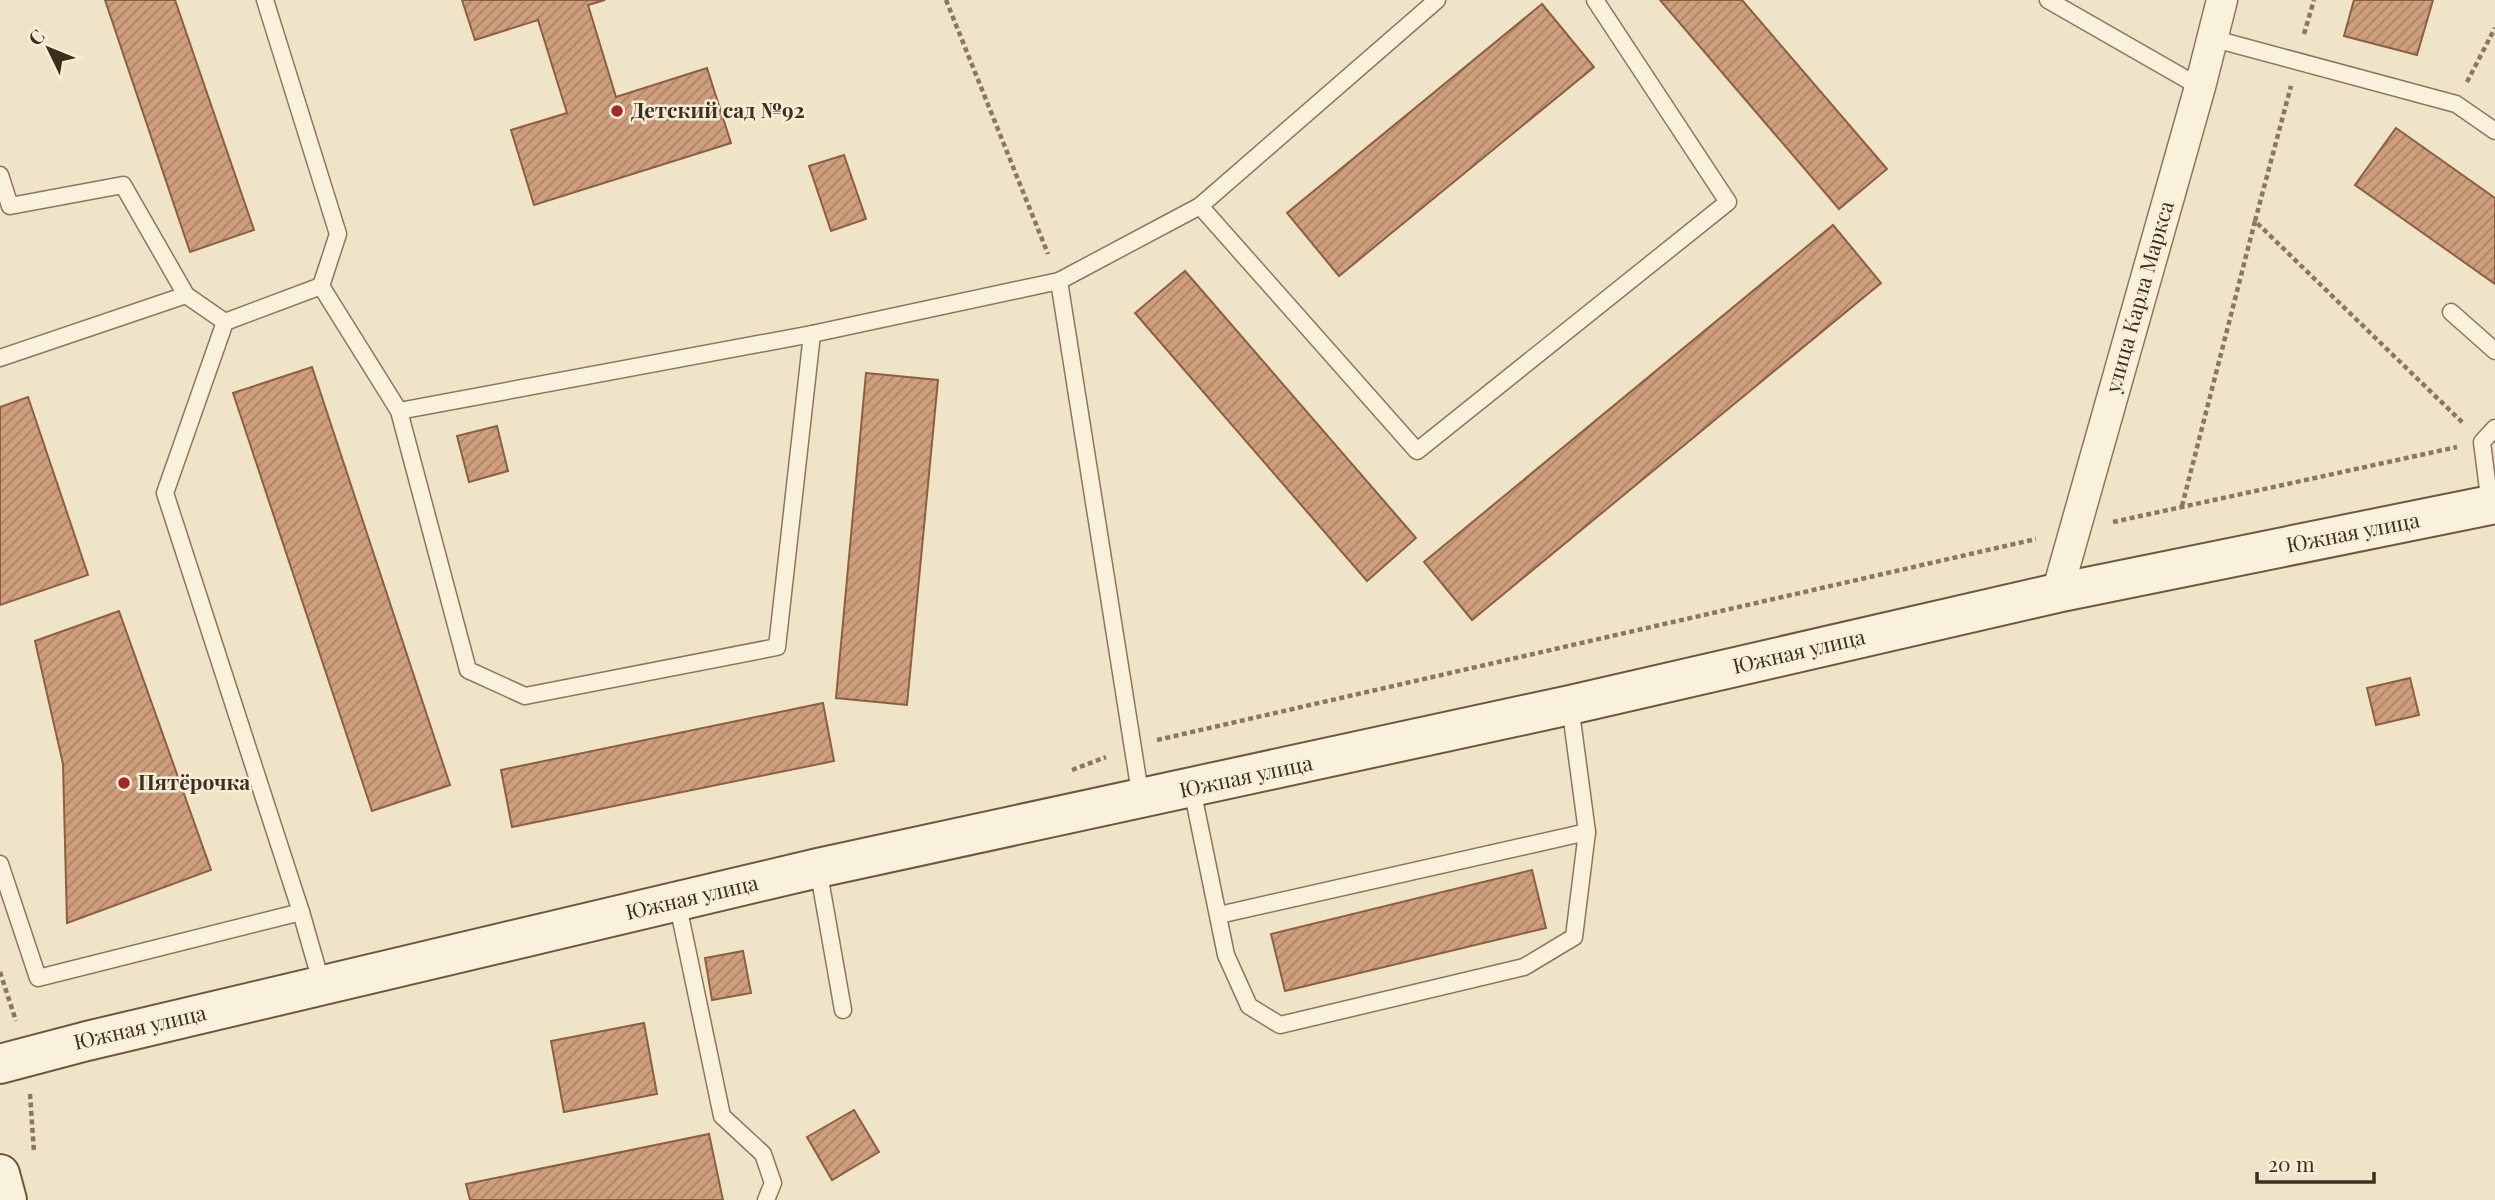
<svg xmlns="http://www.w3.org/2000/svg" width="2495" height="1200" font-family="'Playfair Display',serif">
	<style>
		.building { fill: url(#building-hatch); stroke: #8d5f41; stroke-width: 2 }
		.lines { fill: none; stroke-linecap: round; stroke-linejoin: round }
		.lane-casing { stroke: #8d765c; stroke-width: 19 }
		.street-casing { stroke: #8d765c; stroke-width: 33 }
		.secondary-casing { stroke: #6f573f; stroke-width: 42 }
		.path { stroke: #8d765c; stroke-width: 4.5; stroke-dasharray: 5 3.5; stroke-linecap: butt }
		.lane { stroke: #faf1dc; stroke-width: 16 }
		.street { stroke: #faf1dc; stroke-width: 30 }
		.secondary { stroke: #faf1dc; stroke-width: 38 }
		.poi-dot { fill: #9e2a2b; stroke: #f7eed8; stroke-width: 2.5 }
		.labels { text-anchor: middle; stroke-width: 5; stroke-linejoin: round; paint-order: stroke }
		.poi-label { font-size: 21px; font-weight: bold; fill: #3d2e20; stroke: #f7eed8; text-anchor: start }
		.street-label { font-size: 21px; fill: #3d2e20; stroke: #f7eed8 }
	</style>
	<defs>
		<pattern id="building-hatch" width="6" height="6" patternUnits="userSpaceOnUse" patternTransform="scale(1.75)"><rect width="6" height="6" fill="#cf9f7d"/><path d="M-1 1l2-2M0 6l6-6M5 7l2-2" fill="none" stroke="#a98266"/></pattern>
	</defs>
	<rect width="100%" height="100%" fill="#f0e4c8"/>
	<g class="building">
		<polygon points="105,0 175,0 254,230 190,252"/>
		<polygon points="462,0 605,0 588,5 616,97 707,68 731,143 534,205 511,130 567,113 538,20 475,40"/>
		<polygon points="1660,0 1742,0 1887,169 1839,209"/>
		<polygon points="2354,0 2433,0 2417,55 2344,36"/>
		<polygon points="1542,4 1594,67 1339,276 1287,213"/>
		<polygon points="2396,128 2495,198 2495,284 2355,185"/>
		<polygon points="844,155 866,219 831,231 809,166"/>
		<polygon points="1833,225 1881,283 1472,620 1424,562"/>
		<polygon points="1185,271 1416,538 1367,581 1135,313"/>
		<polygon points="312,367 450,785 372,811 233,393"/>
		<polygon points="866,373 938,380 907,705 836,698"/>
		<polygon points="28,397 88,575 0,605 0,407"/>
		<polygon points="497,426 508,471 469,482 457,436"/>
		<polygon points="119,611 211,870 67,923 63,764 35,641"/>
		<polygon points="2410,678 2419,715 2376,725 2367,688"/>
		<polygon points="823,703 834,761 512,827 501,770"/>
		<polygon points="1532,870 1546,928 1285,991 1271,934"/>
		<polygon points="743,951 751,993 712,1000 705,958"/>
		<polygon points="644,1023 657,1094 564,1112 551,1041"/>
		<polygon points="854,1110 879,1152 832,1180 807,1137"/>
		<polygon points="709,1134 723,1200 470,1200 466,1184"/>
	</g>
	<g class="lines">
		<defs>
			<g id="lane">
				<polyline points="2048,0 2200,87"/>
				<polyline points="2211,38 2456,104 2495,131"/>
				<polyline points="0,175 10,206 123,185 186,295 225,322 321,286 338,234 265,0"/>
				<polyline points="1200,206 1417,451 1728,202 1595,0"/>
				<polyline points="1059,281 1141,799"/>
				<polyline points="321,286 399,411 812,334 1059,281 1200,206 1437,0"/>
				<polyline points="2451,312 2495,351"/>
				<polyline points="225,322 165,493 301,912 322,985"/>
				<polyline points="0,358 186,295"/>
				<polyline points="399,411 468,670 525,696 777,647 812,334"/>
				<polyline points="2490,505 2482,442 2495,428"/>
				<polyline points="1192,789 1226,955 1249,1006 1280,1025 1524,967 1574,937 1587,832 1570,705"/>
				<polyline points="0,864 38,978 301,912"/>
				<polyline points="818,868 843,1010"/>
				<polyline points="677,901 722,1116 763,1154 773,1183 766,1200"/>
				<polyline points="1219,915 1587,832"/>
			</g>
			<polyline id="street" points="2057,593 2200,87 2222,0"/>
			<g id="secondary">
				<polyline points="0,1064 87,1041 818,868 1570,705 2057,593 2495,504"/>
				<polyline points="0,1174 7,1200"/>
			</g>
		</defs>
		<use href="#lane" class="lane-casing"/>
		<use href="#street" class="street-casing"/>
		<use href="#secondary" class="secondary-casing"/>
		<g class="path">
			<polyline points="946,0 1048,254"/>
			<polyline points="2304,34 2314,0"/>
			<polyline points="2467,82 2495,28"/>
			<polyline points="2255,221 2291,86"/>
			<polyline points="2182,506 2255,221 2464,424"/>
			<polyline points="2113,522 2457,447"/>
			<polyline points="1157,740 2036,539"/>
			<polyline points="1072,770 1106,757"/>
			<polyline points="0,972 16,1021"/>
			<polyline points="30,1094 34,1152"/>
		</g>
		<use href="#lane" class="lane"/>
		<use href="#street" class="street"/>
		<use href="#secondary" class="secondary"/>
	</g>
	<g class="poi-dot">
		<circle cx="617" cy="111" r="7"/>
		<circle cx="124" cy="783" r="7"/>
	</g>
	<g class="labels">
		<g class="poi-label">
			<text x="631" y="118">Детский сад №92</text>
			<text x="138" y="790">Пятёрочка</text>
		</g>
		<g class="street-label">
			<text transform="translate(2140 297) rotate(-74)" y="7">улица Карла Маркса</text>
			<text transform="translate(2353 533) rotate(-11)" y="7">Южная улица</text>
			<text transform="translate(1799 652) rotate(-13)" y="7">Южная улица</text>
			<text transform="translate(1246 777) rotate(-12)" y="7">Южная улица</text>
			<text transform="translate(692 898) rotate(-13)" y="7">Южная улица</text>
			<text transform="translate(140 1028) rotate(-13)" y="7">Южная улица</text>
		</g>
	</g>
	<g transform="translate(49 49) rotate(313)" stroke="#f7eed8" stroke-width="5" paint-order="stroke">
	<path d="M0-5L12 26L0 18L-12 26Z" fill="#3d2e20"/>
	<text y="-10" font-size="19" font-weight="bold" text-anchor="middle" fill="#3d2e20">С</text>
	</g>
	<path d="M2257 1172v10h117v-10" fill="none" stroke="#3d2e20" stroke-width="3.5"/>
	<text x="2268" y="1172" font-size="21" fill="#3d2e20" stroke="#f7eed8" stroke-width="5" paint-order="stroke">20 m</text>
</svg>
